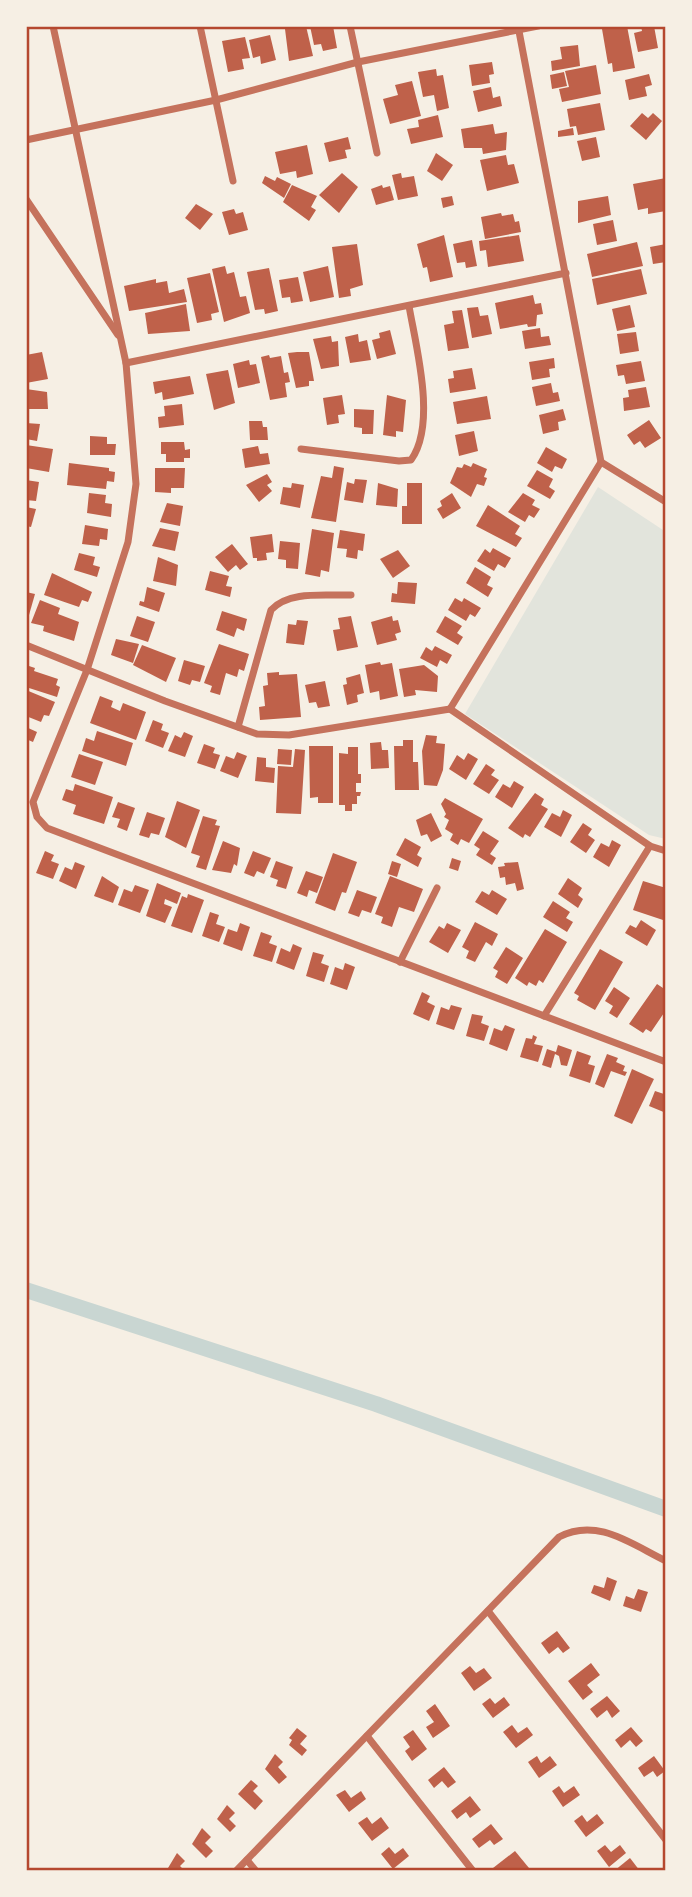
<svg xmlns="http://www.w3.org/2000/svg" width="692" height="1897" font-family="Roboto,sans-serif">
	<style>
		.green { fill: #e2e4dc }
		.lines { fill: none; stroke-linecap: round; stroke-linejoin: round }
		.canal { stroke: #c9d6d2; stroke-width: 16 }
		.building { fill: #bf614a }
		.minor { stroke: #c5725c; stroke-width: 7 }
		.neatline { fill: none; stroke: #b5482f; stroke-width: 2.5 }
	</style>
	<rect width="100%" height="100%" fill="#f6efe4"/>
	<polygon class="green" points="598,487 666,532 666,839 649,835 465,714"/>
	<g class="lines">
		<polyline class="canal" points="26,1290 376,1404 666,1509"/>
	</g>
	<g class="building">
		<polygon points="306,26 313,56 289,61 285,29"/>
		<polygon points="310,26 333,26 337,48 323,51 321,44 314,45"/>
		<polygon points="627,26 635,68 613,72 612,63 608,64 602,29"/>
		<polygon points="641,26 654,26 658,48 638,52 634,33 642,31"/>
		<polygon points="270,35 276,60 261,64 260,56 253,58 249,40"/>
		<polygon points="245,37 250,58 242,59 244,69 228,72 222,41"/>
		<polygon points="578,45 580,66 552,71 551,61 562,59 560,47"/>
		<polygon points="492,62 494,74 489,75 490,83 472,86 469,65"/>
		<polygon points="596,65 601,94 562,102 559,89 569,87 565,71"/>
		<polygon points="436,69 437,76 443,75 449,108 437,111 434,95 423,97 418,72"/>
		<polygon points="564,72 567,86 552,89 550,75"/>
		<polygon points="649,74 652,85 645,87 647,96 629,100 625,80"/>
		<polygon points="412,81 421,116 390,124 383,99 398,95 395,85"/>
		<polygon points="491,87 493,98 500,96 502,106 478,112 473,91"/>
		<polygon points="600,103 605,130 578,135 576,126 570,127 567,109"/>
		<polygon points="642,113 648,118 653,113 662,121 646,140 630,126"/>
		<polygon points="438,115 443,137 411,144 407,129 419,127 418,120"/>
		<polygon points="493,124 495,134 507,132 506,150 483,154 482,148 464,148 461,129"/>
		<polygon points="573,128 574,135 558,137 558,131"/>
		<polygon points="348,137 351,149 345,150 347,158 329,162 324,143"/>
		<polygon points="596,137 600,157 582,161 577,141"/>
		<polygon points="307,145 313,174 297,178 296,171 280,174 275,152"/>
		<polygon points="436,153 453,165 442,181 427,171"/>
		<polygon points="506,155 508,165 514,164 519,183 487,191 480,160"/>
		<polygon points="342,173 358,187 339,213 319,195"/>
		<polygon points="401,173 402,178 414,176 418,196 398,200 392,175"/>
		<polygon points="265,176 275,181 277,177 291,184 284,198 262,183"/>
		<polygon points="666,178 666,211 648,214 648,208 638,210 633,184"/>
		<polygon points="292,185 317,196 311,207 316,210 309,221 283,202"/>
		<polygon points="382,185 383,188 390,186 394,200 376,205 371,189"/>
		<polygon points="452,196 454,205 443,208 441,198"/>
		<polygon points="608,196 611,215 578,223 578,201"/>
		<polygon points="196,204 213,214 200,230 185,218"/>
		<polygon points="234,209 236,214 243,212 248,230 229,235 222,212"/>
		<polygon points="501,213 502,216 513,214 515,222 519,221 521,232 485,239 481,217"/>
		<polygon points="613,220 617,241 597,245 593,224"/>
		<polygon points="444,235 453,277 430,282 427,267 423,268 417,244"/>
		<polygon points="519,235 524,261 488,267 486,250 480,251 479,241"/>
		<polygon points="472,240 477,266 466,268 465,262 457,263 453,244"/>
		<polygon points="637,242 643,266 592,277 587,254"/>
		<polygon points="357,244 363,285 350,289 351,296 339,298 332,247"/>
		<polygon points="666,244 666,262 653,264 650,247"/>
		<polygon points="225,266 227,274 234,272 240,297 246,296 250,313 224,322 212,269"/>
		<polygon points="328,266 334,297 310,302 303,272"/>
		<polygon points="269,268 278,311 265,314 264,309 255,310 247,272"/>
		<polygon points="641,269 647,294 597,305 592,279"/>
		<polygon points="210,273 219,312 211,314 212,320 197,323 187,278"/>
		<polygon points="298,277 303,301 291,303 290,297 282,298 279,280"/>
		<polygon points="156,279 156,283 167,281 169,293 184,289 187,302 129,311 124,286"/>
		<polygon points="533,295 535,304 541,303 543,314 537,315 536,326 528,327 527,324 500,329 495,303"/>
		<polygon points="186,304 190,331 148,334 145,313"/>
		<polygon points="630,305 635,327 617,331 612,309"/>
		<polygon points="478,307 480,316 488,315 492,334 472,338 467,308"/>
		<polygon points="462,310 469,348 448,351 444,325 454,323 452,311"/>
		<polygon points="540,328 541,337 549,336 551,345 525,349 522,331"/>
		<polygon points="390,330 396,354 377,359 372,340 380,338 379,333"/>
		<polygon points="636,332 639,351 620,354 617,334"/>
		<polygon points="358,334 359,342 367,340 371,360 350,363 345,337"/>
		<polygon points="331,336 332,342 338,341 339,366 321,369 313,339"/>
		<polygon points="42,352 48,379 26,383 26,355"/>
		<polygon points="297,352 309,352 314,381 309,381 309,386 296,388 288,353"/>
		<polygon points="269,355 270,358 281,356 284,373 288,372 290,382 285,383 287,397 270,400 261,357"/>
		<polygon points="554,358 555,368 549,369 550,377 532,380 529,362"/>
		<polygon points="249,360 250,365 256,364 260,383 238,388 233,364"/>
		<polygon points="641,361 645,381 626,384 624,375 618,376 616,365"/>
		<polygon points="472,368 476,389 450,393 448,379 454,378 453,371"/>
		<polygon points="228,370 235,403 214,410 206,374"/>
		<polygon points="190,376 194,394 163,400 162,392 155,394 153,382"/>
		<polygon points="551,383 553,393 558,392 560,401 536,406 532,387"/>
		<polygon points="646,387 650,407 624,411 623,398 629,397 628,390"/>
		<polygon points="26,389 47,392 48,409 26,409"/>
		<polygon points="342,395 345,414 338,415 339,423 327,425 323,398"/>
		<polygon points="387,395 406,400 403,432 396,431 396,437 383,435"/>
		<polygon points="487,396 491,419 457,424 453,402"/>
		<polygon points="182,404 184,425 159,428 158,417 165,416 164,406"/>
		<polygon points="354,409 374,410 373,434 362,434 362,428 354,427"/>
		<polygon points="563,409 566,420 558,422 559,430 543,434 539,415"/>
		<polygon points="649,420 661,438 645,448 640,441 634,445 627,435"/>
		<polygon points="249,421 262,421 263,427 267,427 268,440 250,440"/>
		<polygon points="26,423 40,424 37,441 26,439"/>
		<polygon points="474,431 478,451 459,456 455,435"/>
		<polygon points="90,436 107,437 107,444 116,444 115,455 90,455"/>
		<polygon points="161,442 184,442 185,450 190,449 190,458 184,458 184,462 166,462 166,454 161,454"/>
		<polygon points="26,445 53,449 49,472 26,468"/>
		<polygon points="258,446 260,454 268,453 270,464 245,468 242,449"/>
		<polygon points="546,447 567,459 562,469 555,466 552,472 537,463"/>
		<polygon points="69,463 109,468 109,471 115,472 114,482 107,481 106,489 67,485"/>
		<polygon points="473,463 487,469 484,477 487,478 484,486 477,484 471,497 450,483 457,467 462,468 464,464 471,467"/>
		<polygon points="334,466 344,468 336,522 311,518 321,476 332,478"/>
		<polygon points="155,468 185,468 184,488 171,488 171,493 155,492"/>
		<polygon points="537,470 553,479 549,487 555,491 550,499 527,486"/>
		<polygon points="267,474 272,482 267,485 272,491 259,502 246,485"/>
		<polygon points="355,479 367,480 363,503 344,500 347,482 354,484"/>
		<polygon points="26,480 39,482 36,501 26,500"/>
		<polygon points="292,483 304,485 300,508 280,504 283,487 291,488"/>
		<polygon points="378,483 398,489 397,507 376,505"/>
		<polygon points="407,483 422,483 422,524 402,524 402,506 407,506"/>
		<polygon points="89,493 106,495 105,503 112,504 111,517 87,513"/>
		<polygon points="452,493 461,508 443,519 437,509 442,506 440,501"/>
		<polygon points="523,493 535,500 532,505 540,509 534,518 529,515 525,522 508,512"/>
		<polygon points="167,503 183,506 180,526 160,522"/>
		<polygon points="488,505 520,526 515,534 522,538 516,547 476,526"/>
		<polygon points="26,507 36,509 31,527 26,526"/>
		<polygon points="85,525 108,529 107,540 100,539 99,546 82,544"/>
		<polygon points="160,528 179,532 175,551 152,546"/>
		<polygon points="312,529 334,533 329,572 321,570 320,577 305,574"/>
		<polygon points="340,530 365,534 363,551 358,550 357,559 346,557 347,549 337,548"/>
		<polygon points="272,534 274,552 266,553 267,560 257,561 257,558 253,558 250,537"/>
		<polygon points="280,541 300,543 298,569 286,568 286,560 278,559"/>
		<polygon points="232,544 248,564 240,570 236,565 228,572 215,557"/>
		<polygon points="493,548 511,558 505,568 498,564 494,571 477,561 485,549 490,553"/>
		<polygon points="398,550 410,566 393,578 380,559"/>
		<polygon points="79,553 95,557 93,565 100,567 97,577 74,570"/>
		<polygon points="158,557 178,565 176,586 153,581"/>
		<polygon points="475,567 491,577 487,585 493,588 488,597 466,583"/>
		<polygon points="210,571 229,576 226,586 232,587 230,597 205,590"/>
		<polygon points="52,573 92,592 88,602 82,600 79,607 44,595"/>
		<polygon points="398,582 417,583 415,604 391,602 392,593 397,594"/>
		<polygon points="147,587 165,593 159,612 139,605 140,601 144,602"/>
		<polygon points="26,592 35,594 27,622 26,622"/>
		<polygon points="455,598 462,602 464,598 481,608 475,617 470,614 466,621 448,610"/>
		<polygon points="40,600 60,608 58,614 79,622 74,641 43,631 44,626 31,623"/>
		<polygon points="222,611 247,619 244,631 237,628 234,637 216,630"/>
		<polygon points="137,616 155,622 148,642 130,636"/>
		<polygon points="351,616 358,647 337,651 333,630 340,629 338,618"/>
		<polygon points="392,616 393,621 398,620 401,632 395,634 397,640 377,645 371,622"/>
		<polygon points="445,616 462,626 457,633 463,637 458,645 436,632"/>
		<polygon points="297,620 308,621 304,645 286,643 288,624 296,625"/>
		<polygon points="116,639 139,644 133,663 111,655"/>
		<polygon points="219,644 249,654 244,671 239,669 237,677 226,673 220,695 210,692 212,686 204,683"/>
		<polygon points="142,645 176,658 166,682 133,665"/>
		<polygon points="435,646 452,655 447,664 440,660 437,667 420,658 426,647 432,651"/>
		<polygon points="184,660 205,666 200,682 192,680 190,685 178,681"/>
		<polygon points="380,662 381,665 392,663 398,696 380,700 379,691 370,693 365,665"/>
		<polygon points="26,665 35,668 34,671 58,679 56,685 60,687 57,697 29,688"/>
		<polygon points="424,665 438,676 437,692 415,690 416,695 404,697 399,669"/>
		<polygon points="279,672 279,675 297,674 301,717 260,720 259,707 265,706 263,686 268,685 267,673"/>
		<polygon points="360,674 364,693 357,695 358,702 347,705 343,685 347,684 346,678"/>
		<polygon points="325,681 330,706 318,708 316,702 309,703 305,685"/>
		<polygon points="26,690 55,702 49,716 44,715 41,722 26,716"/>
		<polygon points="100,696 113,701 111,707 120,711 123,703 146,712 136,740 90,723"/>
		<polygon points="153,720 163,724 161,730 169,733 163,748 145,741"/>
		<polygon points="26,727 37,732 33,742 26,739"/>
		<polygon points="97,731 133,743 126,766 82,751 86,738 94,741"/>
		<polygon points="184,732 193,736 185,757 168,751 175,735 181,738"/>
		<polygon points="426,735 437,736 436,743 445,744 443,770 437,786 424,785 422,751"/>
		<polygon points="403,740 413,740 413,762 418,762 419,790 395,790 394,746 403,746"/>
		<polygon points="381,742 382,750 388,750 389,768 371,769 370,743"/>
		<polygon points="204,744 215,748 213,753 220,755 215,769 197,763"/>
		<polygon points="309,746 333,746 333,803 318,803 318,797 310,798"/>
		<polygon points="348,747 358,747 358,774 361,774 361,783 356,783 356,792 361,792 360,796 357,796 357,804 352,804 352,811 345,811 345,805 339,805 339,753 348,754"/>
		<polygon points="278,749 292,750 291,765 277,764"/>
		<polygon points="295,749 305,750 301,814 276,813 278,766 293,767"/>
		<polygon points="237,752 247,756 238,778 220,771 226,756 234,759"/>
		<polygon points="468,753 478,759 466,780 449,769 457,755 464,760"/>
		<polygon points="79,754 103,762 95,785 71,777"/>
		<polygon points="257,757 266,758 266,767 275,768 274,783 255,781"/>
		<polygon points="486,764 495,770 491,775 499,780 489,794 473,784"/>
		<polygon points="514,781 524,787 512,808 495,797 503,784 510,788"/>
		<polygon points="75,784 113,797 104,824 73,814 76,805 62,800 66,789 73,791"/>
		<polygon points="535,793 544,799 541,805 548,809 530,837 525,834 523,838 508,828"/>
		<polygon points="445,798 483,819 469,843 461,839 458,845 450,840 453,834 445,829 449,820 444,817 446,814 441,804"/>
		<polygon points="177,801 200,810 186,848 165,837"/>
		<polygon points="118,802 135,808 127,831 117,827 120,819 112,817"/>
		<polygon points="563,810 572,815 561,837 544,827 552,813 560,817"/>
		<polygon points="147,812 165,818 159,835 151,833 149,838 139,835"/>
		<polygon points="431,813 442,836 431,842 427,834 421,836 416,820"/>
		<polygon points="203,816 217,820 215,825 220,826 206,870 196,867 200,856 191,853"/>
		<polygon points="583,823 592,829 588,835 595,840 586,853 570,842"/>
		<polygon points="483,831 499,841 490,854 496,858 492,865 476,855 480,849 474,845"/>
		<polygon points="405,838 421,847 417,855 422,858 418,867 396,855"/>
		<polygon points="612,840 621,845 609,867 593,857 601,843 609,847"/>
		<polygon points="223,841 240,848 237,866 234,864 231,873 212,870"/>
		<polygon points="45,851 54,855 51,861 59,864 53,879 36,873"/>
		<polygon points="253,851 271,858 264,874 257,871 254,877 244,873"/>
		<polygon points="333,853 357,862 346,893 342,892 335,911 315,903"/>
		<polygon points="452,858 461,861 458,871 449,868"/>
		<polygon points="276,861 293,867 286,889 276,886 278,880 270,877"/>
		<polygon points="392,861 401,864 397,877 388,874"/>
		<polygon points="75,862 85,866 76,889 59,881 65,867 72,870"/>
		<polygon points="518,862 524,889 517,891 515,883 506,885 505,877 500,878 498,867 505,866 504,863"/>
		<polygon points="306,871 323,877 317,893 309,890 307,897 297,893"/>
		<polygon points="102,876 119,887 113,903 94,896"/>
		<polygon points="390,876 423,889 414,912 399,907 392,927 381,923 383,917 375,914"/>
		<polygon points="568,878 582,888 578,895 583,899 578,908 558,894"/>
		<polygon points="643,881 666,888 666,921 633,910"/>
		<polygon points="157,883 181,893 177,904 165,899 164,904 172,907 165,923 146,916"/>
		<polygon points="135,885 149,890 140,913 118,905 124,889 132,892"/>
		<polygon points="357,890 377,897 371,913 362,910 359,917 348,913"/>
		<polygon points="492,890 507,899 497,915 475,902 482,891 489,895"/>
		<polygon points="188,894 204,900 192,933 171,926 182,896 187,898"/>
		<polygon points="553,901 570,912 566,918 573,922 567,932 543,917"/>
		<polygon points="210,912 219,915 216,924 225,927 219,942 202,936"/>
		<polygon points="641,920 656,930 647,946 625,933 630,925 636,928"/>
		<polygon points="475,922 498,934 492,946 486,942 475,962 466,958 469,951 462,947"/>
		<polygon points="240,923 250,927 242,951 223,944 228,929 237,932"/>
		<polygon points="447,923 461,930 448,953 429,942 439,926 444,929"/>
		<polygon points="545,929 567,942 543,983 539,980 536,986 529,982 527,986 515,978"/>
		<polygon points="261,932 272,936 269,943 277,946 272,962 253,956"/>
		<polygon points="293,944 302,948 294,970 276,963 281,948 290,952"/>
		<polygon points="506,947 523,958 507,984 495,977 498,971 493,968"/>
		<polygon points="600,949 623,962 595,1010 577,1000 579,996 574,993"/>
		<polygon points="313,952 324,955 321,963 329,966 324,982 306,976"/>
		<polygon points="345,963 355,967 347,990 330,984 335,967 343,970"/>
		<polygon points="657,984 666,990 666,1010 651,1032 646,1029 643,1033 629,1024"/>
		<polygon points="614,987 630,998 617,1018 609,1013 613,1006 605,1001"/>
		<polygon points="422,992 430,996 427,1002 435,1006 429,1021 413,1014"/>
		<polygon points="451,1005 462,1008 454,1030 436,1024 441,1007 449,1010"/>
		<polygon points="472,1014 483,1016 481,1023 489,1026 484,1041 466,1036"/>
		<polygon points="505,1025 515,1029 507,1051 489,1044 494,1028 502,1031"/>
		<polygon points="533,1035 537,1037 534,1044 543,1046 538,1062 520,1057 526,1038 532,1039"/>
		<polygon points="558,1045 572,1050 567,1066 561,1065 559,1056 555,1054 551,1068 542,1065 547,1049 556,1052"/>
		<polygon points="577,1051 591,1056 588,1064 595,1066 590,1083 569,1076"/>
		<polygon points="607,1054 618,1058 616,1062 625,1066 623,1071 627,1072 625,1076 611,1071 604,1088 595,1084"/>
		<polygon points="632,1069 654,1079 632,1124 614,1116"/>
		<polygon points="666,1090 666,1113 649,1106 655,1091 664,1094"/>
		<polygon points="607,1577 617,1581 610,1601 591,1593 594,1585 604,1588"/>
		<polygon points="638,1589 648,1592 641,1612 623,1606 626,1596 634,1599"/>
		<polygon points="557,1631 570,1648 563,1653 558,1647 549,1654 541,1643"/>
		<polygon points="591,1663 600,1675 587,1685 593,1692 583,1700 568,1681"/>
		<polygon points="470,1666 476,1673 484,1668 492,1678 474,1691 461,1673"/>
		<polygon points="607,1696 620,1711 612,1718 607,1710 597,1718 590,1709"/>
		<polygon points="504,1697 510,1705 493,1718 482,1704 490,1698 495,1704"/>
		<polygon points="435,1704 450,1726 433,1738 426,1727 434,1722 426,1711"/>
		<polygon points="512,1725 518,1733 527,1727 533,1735 516,1748 503,1732"/>
		<polygon points="631,1727 643,1741 636,1747 630,1740 621,1748 615,1740"/>
		<polygon points="297,1728 307,1736 300,1744 307,1750 302,1756 289,1745 292,1740 289,1738"/>
		<polygon points="413,1730 427,1749 412,1761 405,1751 410,1747 403,1737"/>
		<polygon points="275,1754 283,1762 278,1767 287,1777 279,1784 265,1769"/>
		<polygon points="537,1756 541,1763 550,1756 557,1765 539,1778 528,1762"/>
		<polygon points="654,1756 665,1771 657,1777 653,1771 644,1777 638,1768"/>
		<polygon points="444,1767 456,1782 448,1788 442,1781 434,1788 428,1780"/>
		<polygon points="251,1780 258,1786 253,1791 263,1801 255,1810 238,1794"/>
		<polygon points="559,1786 564,1793 574,1786 580,1795 563,1807 552,1791"/>
		<polygon points="345,1790 351,1798 361,1791 366,1799 349,1812 336,1795"/>
		<polygon points="470,1796 481,1810 470,1818 466,1812 457,1819 451,1811"/>
		<polygon points="227,1805 235,1813 229,1819 236,1826 230,1832 217,1819"/>
		<polygon points="597,1814 604,1823 586,1837 574,1821 582,1815 587,1822"/>
		<polygon points="367,1817 372,1824 381,1817 389,1828 372,1841 358,1823"/>
		<polygon points="491,1824 503,1839 494,1845 490,1840 479,1848 472,1839"/>
		<polygon points="202,1828 211,1837 205,1843 213,1851 206,1858 192,1844"/>
		<polygon points="605,1845 611,1852 620,1845 626,1853 609,1867 597,1851"/>
		<polygon points="389,1847 395,1854 403,1848 409,1856 393,1869 381,1854"/>
		<polygon points="515,1851 529,1868 525,1871 496,1871 493,1868"/>
		<polygon points="177,1853 185,1861 180,1866 185,1871 168,1868"/>
		<polygon points="630,1858 640,1871 614,1871"/>
	</g>
	<g class="lines">
		<g class="minor">
			<polyline points="53,26 126,363 136,484 128,542 87,670 33,802 37,817 47,828 666,1062"/>
			<polyline points="200,26 233,181"/>
			<polyline points="350,26 377,153"/>
			<polyline points="26,140 216,100 358,62 538,26"/>
			<polyline points="26,199 118,335"/>
			<polyline points="126,363 566,273"/>
			<path d="M301,449L399,461L411,460C437,424 416,347 409,306"/>
			<polyline points="601,462 666,502"/>
			<polyline points="26,645 165,701 257,734 289,735 450,709"/>
			<polyline points="450,709 601,462 518,26"/>
			<polyline points="450,709 650,846 666,851"/>
			<path d="M238,727L271,610C289,590 326,596 351,595"/>
			<polyline points="400,962 437,888"/>
			<polyline points="544,1016 650,846"/>
			<polyline points="488,1611 666,1840"/>
			<polyline points="367,1736 473,1871"/>
			<polyline points="247,1860 256,1871"/>
			<path d="M236,1871L559,1537C597,1517 631,1544 666,1561"/>
		</g>
	</g>
	<rect width="692" height="1897" fill="none" stroke="#f6efe4" stroke-width="56"/>
	<rect x="28" y="28" width="636" height="1841" class="neatline"/>
</svg>
